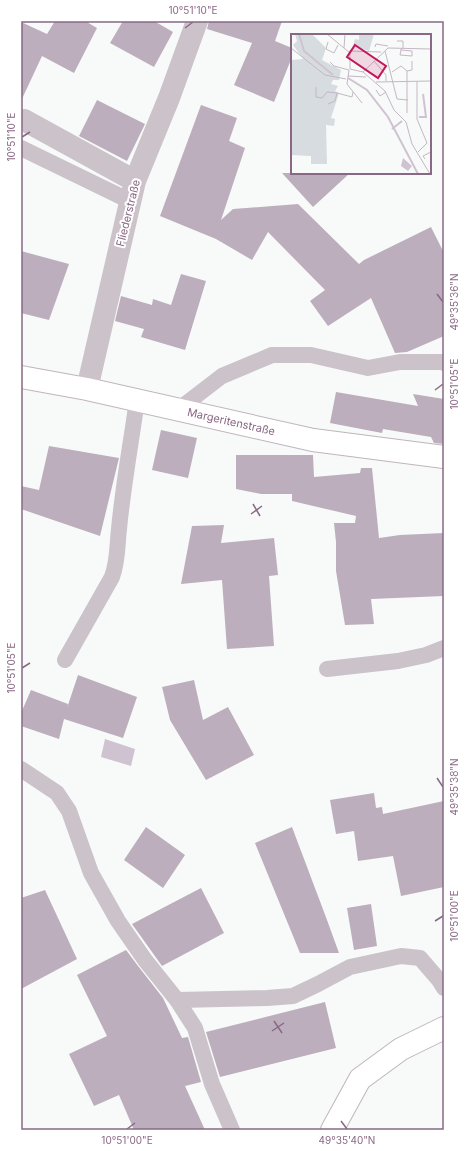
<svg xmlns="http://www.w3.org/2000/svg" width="465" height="1151" font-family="Inter,sans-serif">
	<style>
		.water { fill: #d0c3d1 }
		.building { fill: #bcaebc }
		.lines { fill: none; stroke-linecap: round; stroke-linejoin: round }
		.secondary-casing { stroke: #c0b5be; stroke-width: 24 }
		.lane { stroke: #cbc2ca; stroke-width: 16 }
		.street { stroke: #cbc2ca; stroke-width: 22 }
		.secondary { stroke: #fff; stroke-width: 22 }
		.ticks { fill: none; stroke: #896885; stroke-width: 1.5 }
		.labels { text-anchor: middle; stroke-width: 4; stroke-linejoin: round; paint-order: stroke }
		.street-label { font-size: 11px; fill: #896885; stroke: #fff }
		.inset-river { fill: none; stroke: #d0c3d1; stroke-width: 2 }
		.inset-road { fill: none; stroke: #c4b7c4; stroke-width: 1 }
		.view { fill: #c2185b; fill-opacity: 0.15; stroke: #c2185b; stroke-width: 2 }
		.inset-edge { fill: none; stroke: #896885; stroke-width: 2 }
		.neatline { fill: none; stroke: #896885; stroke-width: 1.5 }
		.ticks-label { font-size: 10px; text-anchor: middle; fill: #896885 }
	</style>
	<rect width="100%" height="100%" fill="#f7faf9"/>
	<polygon class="water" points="105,739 135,749 131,766 101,757"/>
	<g class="building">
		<polygon points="55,21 85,21 97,28 74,73 42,56 21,101 21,22 47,34"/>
		<polygon points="123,21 154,21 173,32 154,67 110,43"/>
		<polygon points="209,21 282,21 275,41 292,48 292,57 274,102 234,85 252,43 207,29"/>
		<polygon points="97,100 145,124 127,161 79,136"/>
		<polygon points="201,105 237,118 229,141 245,148 221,220 233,209 298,204 359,264 364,260 431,227 444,253 444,336 407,352 395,353 371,298 328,326 310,301 325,290 268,232 252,260 216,239 160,216"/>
		<polygon points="282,173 350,173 313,207"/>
		<polygon points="21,251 69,264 49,320 21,313"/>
		<polygon points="181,274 206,281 185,350 141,337 144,329 115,321 121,296 152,305 153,299 171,305"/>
		<polygon points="336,392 418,406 413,394 444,399 444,444 434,443 431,437 383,429 382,433 330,423"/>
		<polygon points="161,430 197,438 188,478 152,470"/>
		<polygon points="49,446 119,458 100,536 21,509 21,486 39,490"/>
		<polygon points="236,455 313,455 314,477 360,473 361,468 372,468 379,538 400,535 444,533 444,596 371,599 374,624 345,625 336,571 336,542 334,523 355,523 356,516 292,501 292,494 261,494 236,489"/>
		<polygon points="224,525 221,543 274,538 278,575 269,576 274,646 227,649 222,580 181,584 192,526"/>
		<polygon points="78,675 137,697 123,738 64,719 59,739 21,726 21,713 31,690 68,704 67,708"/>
		<polygon points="194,680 203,720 228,707 254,755 206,780 170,720 162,687"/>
		<polygon points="374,793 376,808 382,807 383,814 444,801 444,887 401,896 393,856 358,861 354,831 336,834 330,800"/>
		<polygon points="146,827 185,855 163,888 124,860"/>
		<polygon points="292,827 327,920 339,953 300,953 255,843"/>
		<polygon points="201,888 224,933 162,966 132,924"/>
		<polygon points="45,890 77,959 21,989 21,898"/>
		<polygon points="371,904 377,946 354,950 347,908"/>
		<polygon points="126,950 138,966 163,998 182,1038 188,1037 201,1082 185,1086 205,1130 134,1130 119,1095 94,1106 69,1054 107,1036 77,975"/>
		<polygon points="325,1002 336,1048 220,1077 206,1032"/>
	</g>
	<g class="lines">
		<defs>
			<g id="secondary">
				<path id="s1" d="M21,377L87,389L313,440L444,457"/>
				<polyline points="332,1130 360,1079 401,1049 444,1028"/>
			</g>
		</defs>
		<use href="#secondary" class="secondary-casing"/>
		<g class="lane">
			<polyline points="21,148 130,201"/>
			<polyline points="179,409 222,376 272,355 311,355 368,368 400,362 441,362 444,363"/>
			<path d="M65,660L112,577C118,561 117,546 119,529C123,486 131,443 137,400"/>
			<polyline points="327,669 398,661 426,655 444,648"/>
			<polyline points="21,769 57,793 69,811 91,873 118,921 145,960 177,1000 195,1028 212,1084 232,1130"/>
			<polyline points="177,1000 267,998 293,996 318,984 350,967 401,956 420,958 439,980 444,988"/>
		</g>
		<g class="street">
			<polyline points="24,120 135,181"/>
			<polyline points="87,389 135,181 169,98 197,21"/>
		</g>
		<use href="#secondary" class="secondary"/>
	</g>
	<path class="ticks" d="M185,28L193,22M22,137L30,132M437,294L443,302M435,390L443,384M253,504L260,516M251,514L262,506M22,668L30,663M437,778L443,787M435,921L443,916M274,1021L282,1033M272,1031L284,1023M341,1121L347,1129M127,1129L135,1123"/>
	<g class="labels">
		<g class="street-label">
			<text transform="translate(128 213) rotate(-76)" y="4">Fliederstraße</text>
			<text dy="4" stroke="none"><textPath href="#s1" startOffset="215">Margeritenstraße</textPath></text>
		</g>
	</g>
	<g transform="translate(291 34)">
		<rect width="140" height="140" fill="#f7faf9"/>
		<path d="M4,0H21L35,14L31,26L50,36L48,46H42L40,50L47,52L44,57L48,59L40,84L44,85L43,92L35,91L36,130H20V122L0,121V26L12,25L2,11L6,7ZM68,0H83L78,17L62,12L64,5L68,6Z" fill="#d6dcdf"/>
		<path d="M112,124L121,132L117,137L110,132Z" fill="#d0c3d1"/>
		<path class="inset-river" d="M8,0L13,17L42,41M57,44L76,56L97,83L127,140M128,83H135L132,60M101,95L111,87"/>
		<path class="inset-road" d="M36,0L59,19V35L72,38L94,57L103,76L115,88L121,110L139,140M106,7H112V14M37,8L35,15L43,19L47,11M84,13L85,10L97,12M0,14L34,41L55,45M53,14L54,0M110,16L109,21L121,22V17L110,16V14M58,17L90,18M94,17L106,65L117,66M83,27L95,41V47M39,28L43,32L58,36L56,50L71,69M116,37L121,36V27M72,38L97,14L140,15M101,38L110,32L116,37V79M57,42L75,43M126,47V85L136,109L127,118M85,48L140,47M25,53V63L31,64L36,58L46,59M85,56L89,62L95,58M37,70L44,67L46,59L61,63L62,58M134,125L132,122L140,118"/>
		<path class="view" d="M64,11L95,32L87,44L56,23Z"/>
		<rect width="140" height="140" class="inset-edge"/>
	</g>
	<rect width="465" height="1151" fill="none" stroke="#ffffff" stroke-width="44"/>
	<rect x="22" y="22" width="421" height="1107" class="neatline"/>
	<g class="ticks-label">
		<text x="193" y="14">10°51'10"E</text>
		<text transform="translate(11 137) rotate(-90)" y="4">10°51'10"E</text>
		<text transform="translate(454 302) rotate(-90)" y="4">49°35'36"N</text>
		<text transform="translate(454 384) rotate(-90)" y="4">10°51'05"E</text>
		<text transform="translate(11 668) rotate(-90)" y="4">10°51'05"E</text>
		<text transform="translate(454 787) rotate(-90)" y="4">49°35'38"N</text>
		<text transform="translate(454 916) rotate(-90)" y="4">10°51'00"E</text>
		<text x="127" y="1144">10°51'00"E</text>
		<text x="347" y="1144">49°35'40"N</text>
	</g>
</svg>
